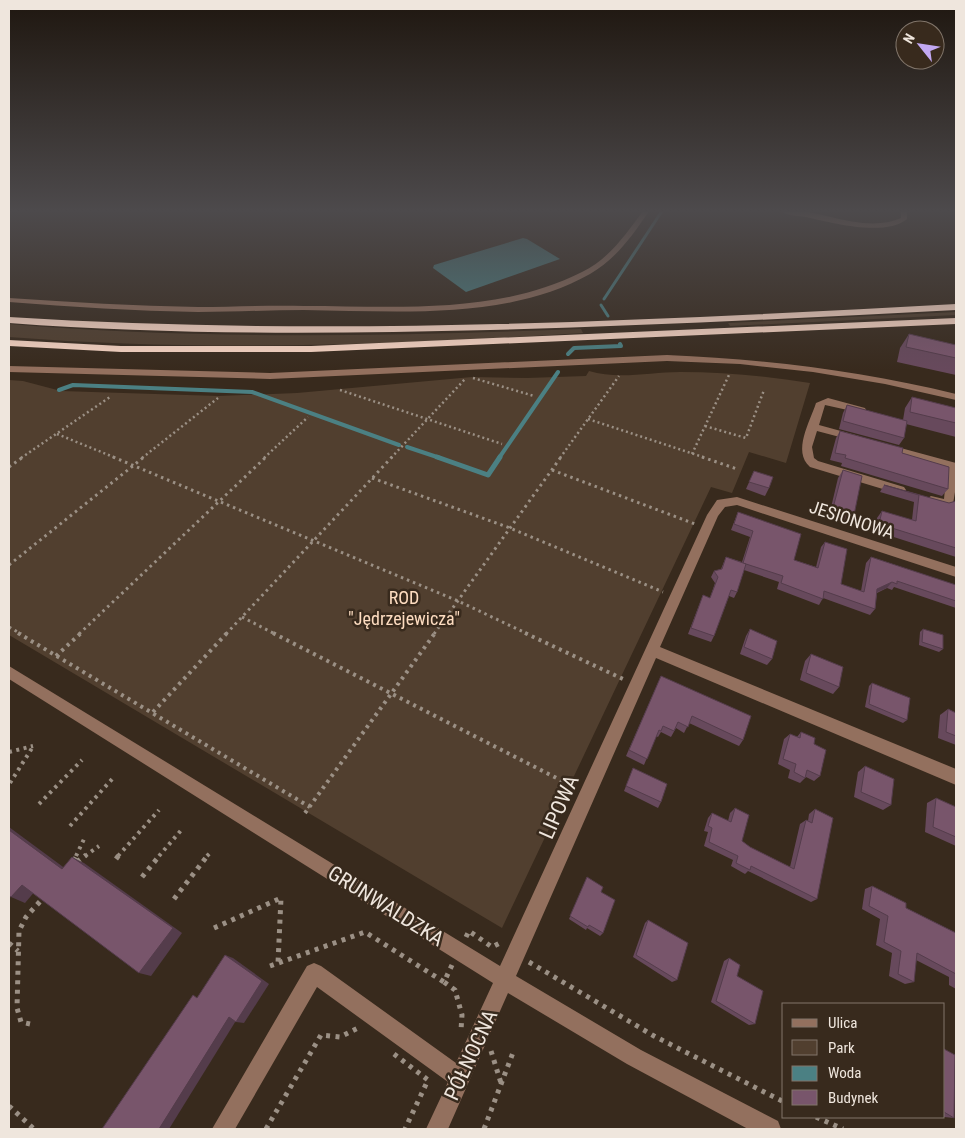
<svg xmlns="http://www.w3.org/2000/svg" width="965" height="1138" font-family="'Roboto Condensed',sans-serif">
	<style>
		.green { fill: #513f2f }
		.water { fill: #4b8083 }
		.lines { fill: none; stroke-linecap: round; stroke-linejoin: round }
		.stream-far2 { stroke: #4b8083; stroke-width: 3 }
		.stream-far1 { stroke: #4b8083; stroke-width: 4 }
		.stream { stroke: #4b8083; stroke-width: 5 }
		.path-far3 { stroke: #9b9085; stroke-width: 2.5; stroke-dasharray: 2 3; stroke-linecap: butt }
		.path-far2 { stroke: #9b9085; stroke-width: 3; stroke-dasharray: 2.5 4; stroke-linecap: butt }
		.path-far1 { stroke: #9b9085; stroke-width: 4; stroke-dasharray: 3 4.5; stroke-linecap: butt }
		.path { stroke: #9b9085; stroke-width: 5; stroke-dasharray: 4 5.5; stroke-linecap: butt }
		.minor { fill: #93705e; fill-rule: evenodd }
		.highway { fill: #fedac8; fill-rule: evenodd }
		.wall { fill: #67495c }
		.shaded-wall { fill: #543c4b }
		.building { fill: #78556b; stroke: #543c4b }
		.labels { text-anchor: middle; stroke-width: 5; stroke-linejoin: round; paint-order: stroke }
		.street-label { font-size: 18px; fill: #efe6dd; stroke: #382a1d }
		.park-label { font-size: 18px; fill: #fddcc0; stroke: #382a1d }
		.near-street-label { font-size: 21px; fill: #efe6dd; stroke: #382a1d }
	</style>
	<rect width="100%" height="100%" fill="#382a1d"/>
	<g class="green">
		<polygon points="956,312 956,315 730,326 728,323"/>
		<path d="M9,324C199,340 391,336 581,329L583,333C392,345 200,352 9,337Z"/>
		<path d="M589,371C618,380 650,372 680,372C724,372 767,376 810,383L786,463L749,452L732,493L711,487L502,928L9,635V380L23,381L61,391L218,396L297,393L472,377L527,378L586,376Z"/>
	</g>
	<polygon class="water" points="523,238 527,239 560,259 466,292 433,268 434,265"/>
	<g class="lines">
		<g class="stream-far2">
			<polyline points="604,299 662,211"/>
			<polyline points="601,305 608,316"/>
		</g>
		<g class="stream-far1">
			<polyline points="568,354 574,348 621,346 620,344"/>
			<polyline points="59,390 73,385 252,392 399,445"/>
			<polyline points="407,447 440,458"/>
			<polyline points="499,458 558,372"/>
		</g>
		<polyline class="stream" points="437,457 488,475 500,457"/>
		<g class="path-far3">
			<polyline points="473,378 534,396"/>
			<polyline points="340,390 502,444"/>
			<polyline points="588,419 706,458"/>
			<polyline points="705,426 746,438 764,390"/>
			<polyline points="57,434 116,458"/>
			<polyline points="692,454 729,375"/>
			<polyline points="21,458 110,397"/>
			<polyline points="142,458 218,398"/>
			<polyline points="264,458 308,417"/>
			<polyline points="391,458 466,378"/>
			<polyline points="560,458 619,376"/>
		</g>
		<g class="path-far2">
			<polyline points="113,457 458,601 528,634"/>
			<polyline points="702,457 737,469"/>
			<polyline points="9,467 23,457"/>
			<polyline points="552,470 695,524"/>
			<polyline points="372,478 510,528 663,592"/>
			<polyline points="9,565 144,457"/>
			<polyline points="242,617 275,634"/>
			<polyline points="9,627 21,634"/>
			<polyline points="79,634 266,457"/>
			<polyline points="226,634 392,457"/>
			<polyline points="434,634 561,457"/>
		</g>
		<g class="path-far1">
			<polyline points="18,633 310,807"/>
			<polyline points="273,633 574,787"/>
			<polyline points="525,633 623,679"/>
			<polyline points="56,656 81,633"/>
			<polyline points="153,712 227,633"/>
			<polyline points="9,752 33,746"/>
			<polyline points="10,783 34,745"/>
			<polyline points="39,804 82,760"/>
			<polyline points="305,813 435,633"/>
			<polyline points="70,826 113,778"/>
			<polyline points="76,856 85,837"/>
			<polyline points="85,856 99,846"/>
			<polyline points="118,856 159,810"/>
			<polyline points="159,856 183,828"/>
			<polyline points="207,856 210,853"/>
		</g>
		<g class="path">
			<polyline points="116,859 119,855"/>
			<polyline points="74,861 77,855"/>
			<polyline points="77,862 86,855"/>
			<polyline points="142,877 160,855"/>
			<polyline points="174,899 208,855"/>
			<polyline points="214,928 281,898 278,963"/>
			<polyline points="466,937 469,931 492,947 502,942"/>
			<polyline points="9,943 18,951"/>
			<polyline points="529,962 654,1036 784,1102"/>
			<polyline points="452,965 444,982 455,990 462,1015 461,1030 463,1031"/>
			<polyline points="270,966 365,932 444,982"/>
			<polyline points="30,1024 21,1022 17,1008 19,931 26,917 44,897"/>
			<polyline points="491,1051 501,1083"/>
			<polyline points="394,1054 428,1080 405,1129"/>
			<polyline points="9,1106 34,1129"/>
			<polyline points="816,1117 843,1129"/>
			<polyline points="266,1129 321,1035 340,1037 358,1028"/>
			<polyline points="484,1129 514,1050"/>
		</g>
		<g class="minor">
			<path d="M643,211H649C633,235 616,259 590,274C507,321 396,311 304,310C269,310 233,312 198,312C135,311 72,307 9,302V298C72,302 135,306 198,307C233,307 268,305 304,306C397,306 497,315 582,272C609,259 626,234 643,211Z"/>
			<path d="M780,211C818,206 862,235 901,218V211H907V219C885,237 832,223 806,217C797,216 786,215 780,211Z"/>
			<path d="M667,355C765,359 861,371 956,394V400L885,384L813,372L740,364L667,361L270,379L9,372V366L270,373Z"/>
			<path d="M828,398L865,408L866,410L861,413L825,405L819,425L859,436L860,438L855,441L817,431L812,447L814,458L818,461L904,487L906,490L904,493H896L810,467C792,451 810,422 816,403Z"/>
			<polygon points="886,444 956,463 956,486 953,504 944,508 927,503 925,500 931,496 944,499 947,468 882,449 881,447"/>
			<polygon points="737,497 956,567 956,577 737,505 725,507 718,516 660,647 956,769 956,785 656,658 516,976 641,1050 778,1121 781,1129 748,1129 627,1064 508,993 448,1129 426,1129 448,1082 317,987 235,1129 212,1129 307,966 314,963 321,966 456,1063 493,983 9,679 9,666 500,966 707,515 717,500"/>
		</g>
		<g class="highway">
			<path d="M956,304V310C801,318 645,326 490,330C329,334 169,335 9,323V317C324,337 641,321 956,304Z"/>
			<polygon points="956,318 956,324 311,352 121,352 9,346 9,340 121,346 311,346"/>
		</g>
	</g>
	<g class="wall">
		<polygon points="909,334 956,345 956,375 897,362 900,348"/>
		<polygon points="912,397 956,408 956,437 906,424 904,438 899,445 839,429 843,413 847,405 903,420 905,408"/>
		<polygon points="840,431 902,453 948,489 942,496 841,466 842,463 830,460 836,438"/>
		<polygon points="843,470 854,515 849,523 829,516 838,478"/>
		<polygon points="754,471 769,488 765,496 746,489"/>
		<polygon points="884,485 949,503 956,501 956,557 875,531 877,518 882,511 912,520 914,502 880,492"/>
		<polygon points="738,512 794,560 816,567 821,547 825,542 841,584 861,591 866,563 871,557 956,585 956,608 894,587 892,590 887,588 877,593 875,609 870,615 823,598 819,605 777,589 779,582 744,570 737,592 734,598 729,596 714,636 711,642 688,634 703,595 710,598 715,583 711,577 714,571 721,569 726,557 742,562 750,537 731,530"/>
		<polygon points="750,629 772,659 767,665 740,654 746,636"/>
		<polygon points="923,629 943,649 939,652 919,645 920,632"/>
		<polygon points="811,654 839,687 833,694 800,680 805,661"/>
		<polygon points="661,676 743,740 739,746 689,723 684,733 676,728 671,737 661,732 658,737 656,736 644,765 626,756"/>
		<polygon points="872,683 907,720 903,723 865,707 869,686"/>
		<polygon points="948,709 956,713 956,745 938,738 940,715"/>
		<polygon points="801,732 814,744 820,776 814,781 806,777 800,783 788,778 790,770 778,764 784,739 790,734 797,737"/>
		<polygon points="865,766 891,805 883,810 854,797 858,772"/>
		<polygon points="633,768 661,802 658,808 624,791"/>
		<polygon points="936,798 956,807 956,846 925,832 927,803"/>
		<polygon points="735,808 742,841 750,847 790,867 800,824 806,820 808,821 809,814 815,809 817,899 811,902 748,871 745,874 731,866 733,860 704,846 708,832 704,831 708,818 712,813 728,821 730,813"/>
		<polygon points="587,877 601,892 603,933 600,936 587,928 586,930 569,919"/>
		<polygon points="872,886 906,908 956,933 956,989 949,985 949,977 916,960 914,982 905,984 889,976 892,953 876,945 880,919 862,909 865,889"/>
		<polygon points="648,920 677,980 672,982 633,957 645,923"/>
		<polygon points="729,958 737,976 755,1024 749,1025 711,1002 724,961"/>
		<polygon points="944,1049 954,1118 944,1117"/>
	</g>
	<g class="shaded-wall">
		<polygon points="892,582 887,588 872,594 877,589"/>
		<polygon points="9,827 74,875 62,869 9,830"/>
		<polygon points="72,857 84,863 182,933 151,976 139,973"/>
		<polygon points="22,885 36,890 25,903 11,897"/>
		<polygon points="225,955 233,958 269,984 244,1023 236,1022"/>
		<polygon points="229,1017 237,1019 169,1129 159,1129"/>
	</g>
	<g class="building">
		<polygon points="909,334 956,345 956,358 906,347"/>
		<polygon points="912,397 956,408 956,423 910,412"/>
		<polygon points="847,405 907,421 904,438 843,421"/>
		<polygon points="840,431 903,448 902,453 949,467 948,489 845,458 846,455 835,453"/>
		<polygon points="843,470 862,476 854,515 833,508"/>
		<polygon points="754,471 773,477 769,488 749,482"/>
		<polygon points="884,485 949,503 956,501 956,548 879,524 882,511 916,521 919,495"/>
		<polygon points="738,512 801,534 794,560 818,568 825,542 847,549 841,584 864,592 871,557 956,585 956,601 897,581 897,584 892,582 877,589 875,609 824,591 823,599 781,583 783,576 743,563 753,531 734,524"/>
		<polygon points="726,557 746,564 737,592 731,590 714,636 691,628 703,595 710,598 718,577 714,571 722,569"/>
		<polygon points="750,629 777,641 772,659 744,647"/>
		<polygon points="923,629 943,635 943,649 922,642"/>
		<polygon points="811,654 843,667 839,687 806,673"/>
		<polygon points="661,676 751,716 743,740 692,716 688,727 678,722 674,731 663,726 661,731 659,730 647,759 629,750"/>
		<polygon points="872,683 910,698 907,720 869,704"/>
		<polygon points="948,709 956,713 956,736 946,732"/>
		<polygon points="801,732 815,738 814,744 826,750 820,776 807,770 805,778 794,772 796,764 783,759 790,734 800,738"/>
		<polygon points="865,766 894,779 891,805 861,792"/>
		<polygon points="633,768 667,784 661,802 626,786"/>
		<polygon points="936,798 956,807 956,837 933,827"/>
		<polygon points="735,808 749,815 742,841 750,847 794,869 806,820 812,823 815,809 833,818 817,899 751,866 750,870 736,863 738,856 709,842 712,828 708,826 712,813 731,822"/>
		<polygon points="9,830 62,869 72,857 173,928 139,973 22,885 11,897 9,896"/>
		<polygon points="587,877 603,887 601,892 615,900 603,933 589,925 588,927 570,916"/>
		<polygon points="872,886 906,903 906,908 956,933 956,974 917,953 914,982 898,974 901,951 884,942 888,916 869,906"/>
		<polygon points="648,920 688,943 677,980 636,955"/>
		<polygon points="225,955 262,981 236,1022 229,1017 159,1129 102,1129 193,995 197,998"/>
		<polygon points="729,958 740,965 737,976 763,991 755,1024 716,1001"/>
		<polygon points="944,1049 955,1055 954,1118 944,1112"/>
	</g>
	<linearGradient id="sky" x2="0" y2="1"><stop stop-color="#1f1710"/><stop offset="0.57" stop-color="#4d4a4c"/><stop offset="1" stop-color="#4d4a4c" stop-opacity="0"/></linearGradient>
	<rect width="965" height="370" fill="url(#sky)"/>
	<g class="labels">
		<g class="street-label">
			<text transform="translate(852 520) rotate(18)" y="6">JESIONOWA</text>
		</g>
		<g class="park-label">
			<text x="404" y="604">ROD<tspan x="404" dy="21">"Jędrzejewicza"</tspan></text>
		</g>
		<g class="near-street-label">
			<text transform="translate(559 807) rotate(-66)" y="7">LIPOWA</text>
			<text transform="translate(386 906) rotate(32)" y="7">GRUNWALDZKA</text>
			<text transform="translate(471 1055) rotate(-65)" y="7">PÓŁNOCNA</text>
		</g>
	</g>
	<rect width="965" height="1138" fill="none" stroke="#efe6dd" stroke-width="20"/>
	<rect x="782" y="1003" width="162" height="115" fill="#382a1d" stroke="#81756a"/>
	<rect x="792" y="1019" width="25" height="8" fill="#93705e" stroke="#81756a"/>
	<text x="828" y="1028" font-size="15" fill="#efe6dd">Ulica</text>
	<rect x="792" y="1040" width="25" height="15" fill="#513f2f" stroke="#81756a"/>
	<text x="828" y="1053" font-size="15" fill="#efe6dd">Park</text>
	<rect x="792" y="1066" width="25" height="15" fill="#4b8083" stroke="#81756a"/>
	<text x="828" y="1078" font-size="15" fill="#efe6dd">Woda</text>
	<rect x="792" y="1090" width="25" height="15" fill="#78556b" stroke="#81756a"/>
	<text x="828" y="1103" font-size="15" fill="#efe6dd">Budynek</text>
	<g transform="translate(920 45) rotate(300)"><circle r="24" fill="#382a1d" stroke="#81756a"/>
	<path d="M0-4L9 19L0 12L-9 19Z" fill="#c2a8f2"/>
	<text y="-8" font-size="14" font-weight="bold" text-anchor="middle" fill="#efe6dd">N</text>
	</g>
</svg>
